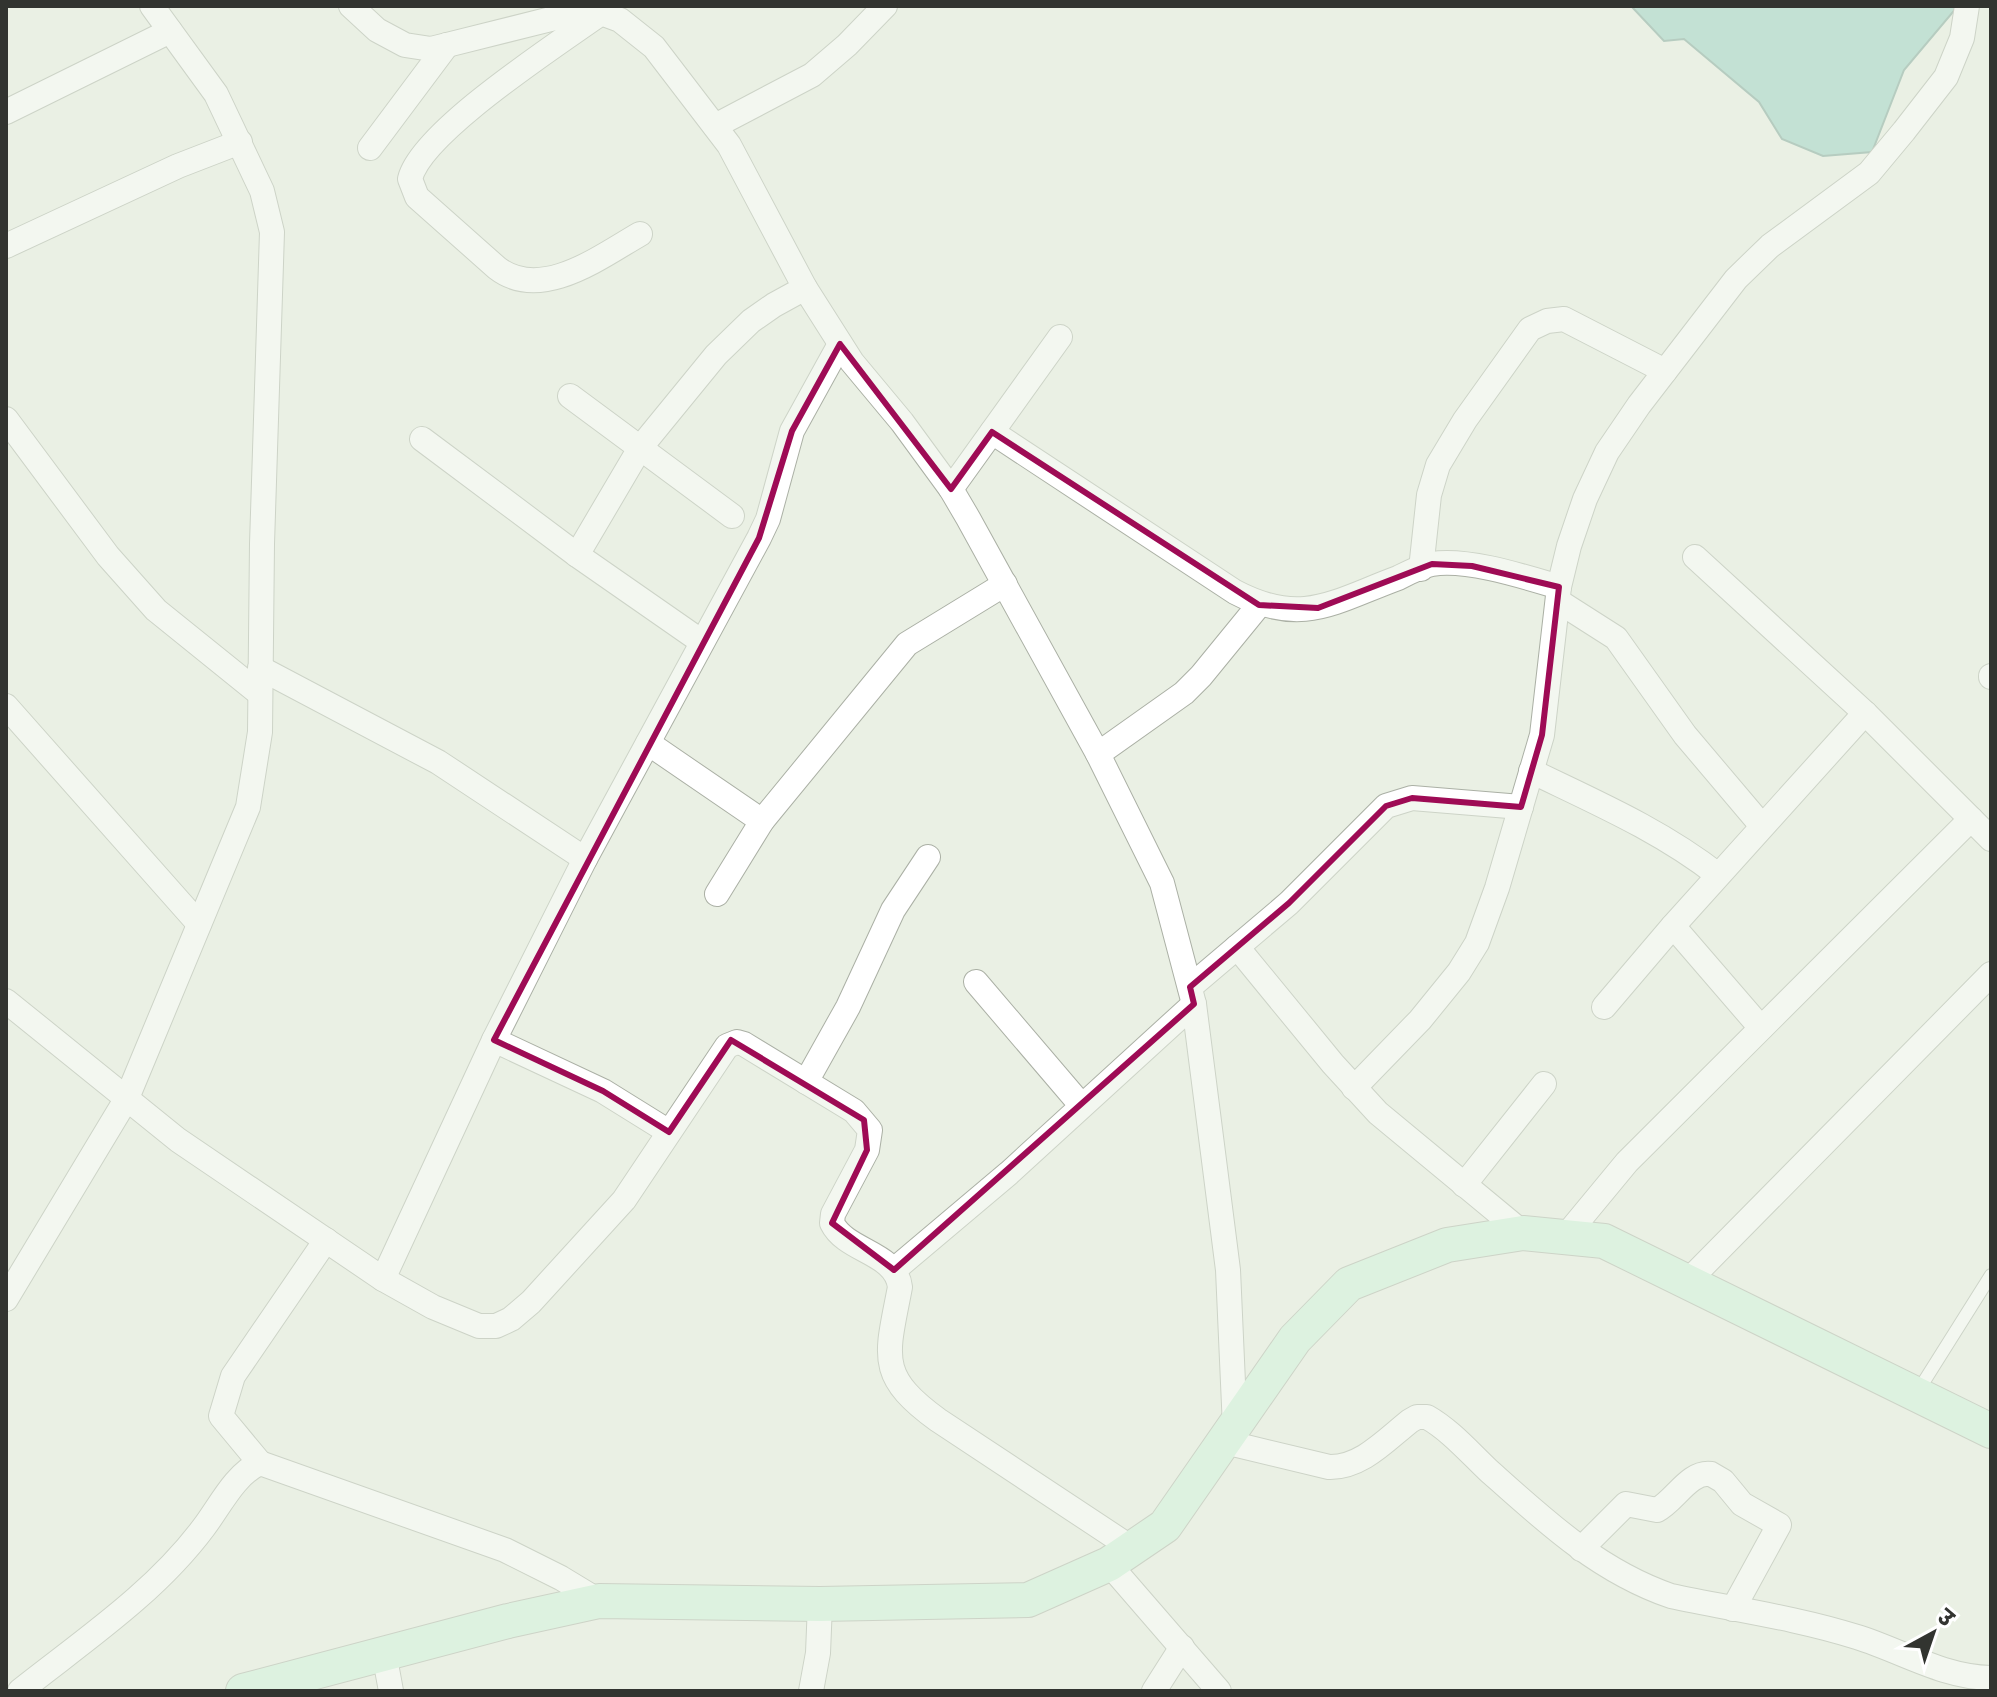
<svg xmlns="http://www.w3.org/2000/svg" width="1997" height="1697" font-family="Poppins,'Noto Sans Devanagari',sans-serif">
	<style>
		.water { fill: #96cec0; stroke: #78a095; stroke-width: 2 }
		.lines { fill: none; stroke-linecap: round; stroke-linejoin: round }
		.service-casing { stroke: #abb0a5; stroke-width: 14 }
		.minor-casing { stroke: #abb0a5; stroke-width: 26 }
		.secondary-casing { stroke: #abb0a5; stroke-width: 36 }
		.service { stroke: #fff; stroke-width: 12 }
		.minor { stroke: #fff; stroke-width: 24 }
		.secondary { stroke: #cff4db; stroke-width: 34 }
		.marked { fill: none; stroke: #9e0b55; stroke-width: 6; stroke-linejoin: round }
	</style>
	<rect width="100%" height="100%" fill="#eaf0e4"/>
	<polygon class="water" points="1631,6 1958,6 1904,70 1872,152 1823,156 1782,139 1759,102 1684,39 1664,41"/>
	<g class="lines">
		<defs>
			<polyline id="service" points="1918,1391 1991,1275"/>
			<g id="minor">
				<polyline points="351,6 377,30 405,45 431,49 579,12 601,13 620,20 654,47 729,145 805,288 852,362 902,422 951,489 968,518 1098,754 1162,883 1194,1004 1228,1270 1235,1428"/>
				<path d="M601,13C558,44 421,132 410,179L417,197L497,268C541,302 600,257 640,234"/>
				<polyline points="6,112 170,31"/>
				<polyline points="715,126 812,75 847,45 885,6"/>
				<polyline points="370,148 447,45"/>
				<polyline points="6,246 178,166 240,142"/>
				<polyline points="570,396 732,516"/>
				<polyline points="6,419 108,556 156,610 260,694"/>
				<path d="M992,432L1235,592C1302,627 1333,602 1398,578C1408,573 1421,566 1432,564C1467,558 1525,577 1559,587"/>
				<polyline points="422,439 577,555 702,642"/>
				<polyline points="951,489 1060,337"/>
				<polyline points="577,555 640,448 716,355 751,321 774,305 805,288"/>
				<polyline points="1695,557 1865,713 1991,839"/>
				<polyline points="1421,569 1429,495 1438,465 1465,420 1530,329 1547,321 1564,319 1665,371"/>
				<polyline points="1558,601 1616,638 1685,735 1762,826"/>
				<polyline points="260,668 438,762 585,859"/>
				<polyline points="1991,676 1991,677"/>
				<polyline points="6,706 199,924"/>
				<polyline points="648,743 762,821"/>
				<polyline points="1098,754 1184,693 1201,676 1259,605"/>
				<path d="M1531,771C1597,803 1660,830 1718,875"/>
				<polyline points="717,894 762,821 907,644 1005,584"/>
				<polyline points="1673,926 1761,1028"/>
				<polyline points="1237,947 1333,1064 1378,1113 1523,1233"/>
				<polyline points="976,982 1081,1105"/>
				<polyline points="1190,987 1289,903 1386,806 1412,798 1521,807"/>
				<path d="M6,1001L178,1140L383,1279L433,1307L479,1326H496L511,1319L531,1302L624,1200L727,1046L737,1042L744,1044L854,1111L870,1130L867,1150L833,1214L832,1223C846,1252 896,1252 900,1287C887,1356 876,1375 938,1420L1133,1549"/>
				<polyline points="1604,1007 1673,926 1865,713"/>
				<polyline points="494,1040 603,1091 669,1132"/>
				<polyline points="806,1082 848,1007 893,910 928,857"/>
				<polyline points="1354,1088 1420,1020 1459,972 1477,943 1497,888 1542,735 1559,587 1569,546 1585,499 1607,452 1639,405 1736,279 1770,246 1869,173 1904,131 1946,77 1962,38 1967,6"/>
				<polyline points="1464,1185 1544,1084"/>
				<polyline points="1565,1237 1627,1162 1971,819"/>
				<polyline points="894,1270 1009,1173 1194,1004"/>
				<polyline points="383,1279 494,1040 585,859 759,538 768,519 792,431 840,344"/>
				<polyline points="1687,1282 1991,974"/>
				<polyline points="6,1299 127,1098 248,807 260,732 262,544 272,232 262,191 216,94 152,6"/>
				<path d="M1225,1442L1329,1467C1361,1468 1386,1440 1410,1421L1417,1417H1427C1450,1430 1469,1452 1488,1470C1544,1520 1598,1571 1671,1596C1732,1609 1797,1618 1857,1637C1902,1651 1942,1677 1991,1678"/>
				<polyline points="260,1463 221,1416 233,1376 326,1240"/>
				<path d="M1581,1549L1626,1504L1657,1510C1675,1501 1689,1471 1711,1474L1723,1481L1742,1504L1779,1525L1733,1609"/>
				<polyline points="1109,1564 1219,1691"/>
				<polyline points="384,1653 391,1691"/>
				<path d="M20,1691C83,1641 155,1593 204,1527C220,1506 235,1474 260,1463L505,1550L561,1578L599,1601"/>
				<polyline points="811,1691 818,1653 820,1604"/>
				<polyline points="1154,1691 1182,1647"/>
			</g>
			<polyline id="secondary" points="243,1691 508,1621 599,1601 820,1604 1028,1600 1109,1564 1165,1526 1295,1339 1349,1284 1447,1245 1523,1233 1604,1241 1991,1431"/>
		</defs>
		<use href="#service" class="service-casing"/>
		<use href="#minor" class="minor-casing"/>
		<use href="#secondary" class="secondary-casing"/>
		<use href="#service" class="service"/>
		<use href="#minor" class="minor"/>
		<use href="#secondary" class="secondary"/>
	</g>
	<path d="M0 0H1997V1697H0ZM840,344L951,489L992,432L1259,605L1318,608L1432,564L1472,566L1559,587L1542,735L1521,807L1412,798L1386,806L1289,903L1190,987L1194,1004L894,1270L832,1223L867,1150L864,1120L731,1040L669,1132L603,1091L494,1040L759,538L792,431Z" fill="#eaf0e4" fill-opacity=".55" fill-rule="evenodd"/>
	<path class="marked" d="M840,344L951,489L992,432L1259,605L1318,608L1432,564L1472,566L1559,587L1542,735L1521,807L1412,798L1386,806L1289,903L1190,987L1194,1004L894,1270L832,1223L867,1150L864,1120L731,1040L669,1132L603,1091L494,1040L759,538L792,431Z"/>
	<rect width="1997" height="1697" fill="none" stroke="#323430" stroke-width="16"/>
	<g transform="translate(1933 1633) rotate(40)" stroke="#ffffff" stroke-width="6" paint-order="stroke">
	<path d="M0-6L14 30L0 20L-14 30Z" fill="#323430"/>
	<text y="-12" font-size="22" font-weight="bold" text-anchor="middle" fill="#323430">उ</text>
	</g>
</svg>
